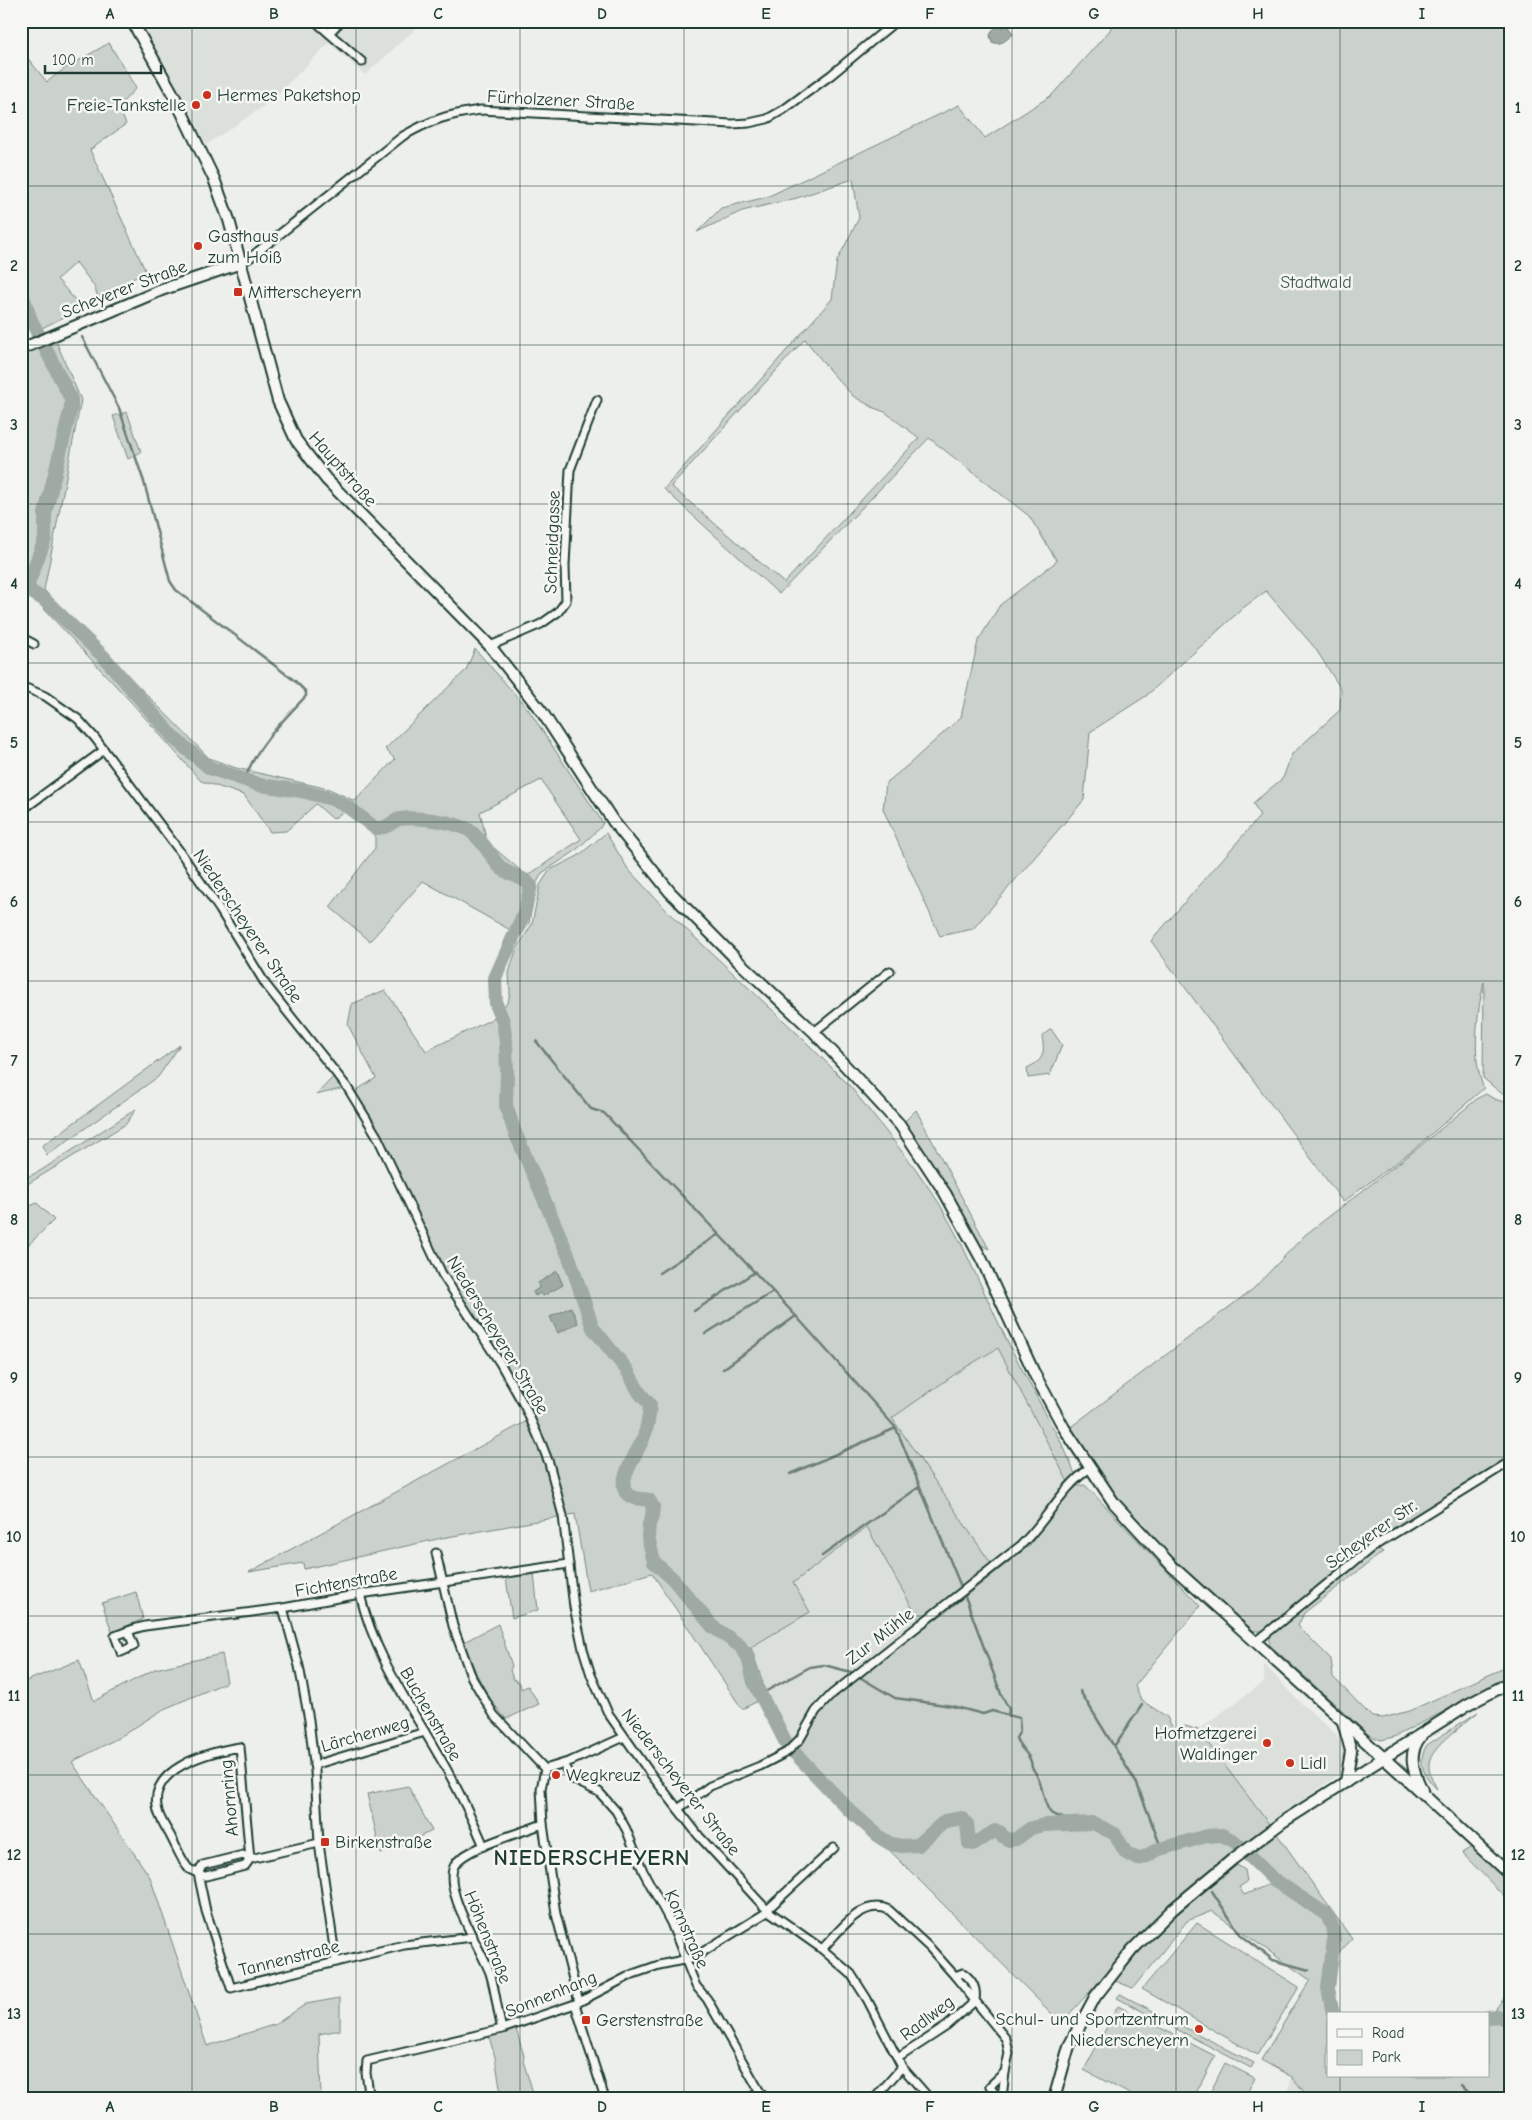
<svg xmlns="http://www.w3.org/2000/svg" width="1532" height="2120" font-family="'Comic Neue',sans-serif">
	<style>
		.built { fill: #dce0db }
		.green { fill: #cbd2cc; stroke: #758880; fill-rule: evenodd }
		.water { fill: #9faaa4; stroke: #6c7e77 }
		.lines { fill: none; stroke-linecap: round; stroke-linejoin: round }
		.stream { stroke: #6c7e77; stroke-width: 2.5 }
		.river { stroke: #9faaa4; stroke-width: 14 }
		.street-casing { stroke: #1f3d34; stroke-width: 11 }
		.secondary-casing { stroke: #1f3d34; stroke-width: 14 }
		.street { stroke: #f6f6f2; stroke-width: 7 }
		.secondary { stroke: #f6f6f2; stroke-width: 10 }
		.grid { fill: none; stroke: #1f3d34; stroke-width: 1; stroke-opacity: 0.55 }
		.poi-dot { fill: #c8321e; stroke: #f6f6f2; stroke-width: 2 }
		.labels { text-anchor: middle; stroke-width: 5; stroke-linejoin: round; paint-order: stroke }
		.poi-label { font-size: 18px; fill: #1f3d34; stroke: #f6f6f2; text-anchor: start }
		.street-label { font-size: 18px; fill: #1f3d34; stroke: #f6f6f2 }
		.park-label { font-size: 18px; fill: #415b52; stroke: #f6f6f2 }
		.district-label { font-size: 22px; font-weight: bold; letter-spacing: 1px; fill: #1f3d34; stroke: #f6f6f2 }
		.neatline { fill: none; stroke: #1f3d34; stroke-width: 2 }
		.grid-label { font-size: 16px; text-anchor: middle; font-weight: bold; fill: #1f3d34 }
	</style>
	<rect width="100%" height="100%" fill="#edefea"/>
	<filter id="ink" filterUnits="userSpaceOnUse"><feTurbulence type="fractalNoise" baseFrequency=".02" numOctaves="2"/><feDisplacementMap in="SourceGraphic" scale="10" xChannelSelector="R" yChannelSelector="G"/><feConvolveMatrix kernelMatrix="1 2 1 2 8 2 1 2 1" color-interpolation-filters="sRGB"/></filter>
	<g filter="url(#ink)">
		<g class="built">
			<polygon points="140,21 424,21 365,75 329,43 270,102 206,145"/>
			<polygon points="1008,1343 1065,1450 1075,1474 1038,1521 992,1565 891,1418 961,1370"/>
			<polygon points="868,1527 919,1620 810,1711 802,1734 787,1747 760,1700 763,1682 751,1647 809,1612 793,1583"/>
			<polygon points="1264,1664 1300,1702 1336,1734 1342,1741 1345,1754 1348,1755 1345,1767 1341,1773 1269,1824 1198,1730 1264,1682"/>
			<polygon points="1292,2077 1310,2099 1285,2099"/>
		</g>
		<g class="green">
			<path d="M1114,21H1511V1094L1501,1093L1483,1078L1484,982C1477,1010 1471,1062 1484,1088L1412,1151L1343,1202L1151,941L1260,816L1253,803L1283,778L1292,754L1340,710L1341,689L1315,648L1266,591L1243,608L1146,696L1090,732L1084,800L973,929L940,936L883,809L886,783L908,765L961,717L978,641L1000,605L1057,561L1029,516L929,438L779,594L664,489L832,299L837,261L859,218L853,179L797,198L742,211L697,232L721,208L767,197L959,105L985,138L1052,95L1110,30ZM805,339L830,371L853,396L874,408L885,412L919,438L784,583L671,486Z"/>
			<polygon points="109,43 136,88 118,107 126,124 90,150 146,272 98,297 94,286 76,262 57,279 82,308 40,329 21,276 21,50 47,82 64,69"/>
			<path d="M55,339L81,400L44,590L209,758L236,768L329,789L355,801L395,759L385,749L466,670L475,649L528,709L603,823L600,828L574,852L542,873L536,884L529,923L521,936L423,881L370,941L330,907L375,848V828L348,808L333,819L316,804L286,831L270,832L244,795L201,781L131,702L28,592L21,591V356ZM541,780L581,839L527,876L487,842L480,812Z"/>
			<polygon points="127,412 141,452 128,459 113,416"/>
			<polygon points="606,833 628,869 670,914 799,1035 849,1085 915,1168 939,1203 962,1245 1008,1343 1065,1450 1075,1474 1068,1482 998,1348 961,1370 892,1418 992,1565 919,1620 867,1527 793,1583 810,1612 751,1647 763,1683 760,1700 742,1709 652,1573 588,1591 575,1514 442,1538 304,1569 303,1563 249,1572 527,1421 500,1363 442,1274 377,1136 348,1087 316,1095 337,1073 352,1093 376,1078 348,1025 352,1004 385,990 426,1051 492,1019 508,1002 510,993 509,973 516,950 532,924 540,885 550,870 578,856"/>
			<path d="M1051,1029L1062,1045L1050,1075L1028,1078L1027,1068C1044,1060 1045,1054 1042,1036Z"/>
			<polygon points="180,1045 158,1077 47,1155 42,1146"/>
			<path d="M1486,1094L1494,1099L1511,1104V1458L1373,1545L1368,1542L1365,1543V1549C1333,1574 1298,1603 1265,1631H1254L1212,1595L1145,1531L1117,1499L1074,1437L1072,1426L1253,1289L1305,1235L1413,1152L1478,1098Z"/>
			<polygon points="136,1109 126,1124 21,1188 21,1180 40,1171"/>
			<polygon points="916,1110 989,1249 977,1243 937,1172 903,1123"/>
			<polygon points="37,1203 54,1220 21,1252 21,1210"/>
			<polygon points="1085,1485 1200,1606 1135,1686 1141,1700 1167,1717 1174,1731 1185,1726 1198,1730 1269,1824 1229,1854 1165,1910 1061,2023 787,1747 802,1733 810,1711 943,1614 1030,1545 1062,1499 1076,1486"/>
			<polygon points="1378,1549 1383,1552 1304,1613 1298,1626 1331,1659 1333,1677 1372,1717 1383,1718 1409,1711 1511,1665 1511,1677 1394,1737 1381,1740 1369,1735 1270,1645 1269,1640 1273,1633"/>
			<polygon points="534,1574 538,1610 512,1618 506,1578"/>
			<polygon points="136,1592 143,1619 112,1632 102,1603"/>
			<path d="M498,1624L512,1666L510,1670L513,1679L520,1683L521,1689L528,1686L539,1704L506,1719C486,1697 474,1671 464,1642Z"/>
			<polygon points="222,1654 227,1682 164,1709 118,1738 72,1762 150,1877 207,2046 276,2024 306,2004 340,1998 340,2030 319,2034 321,2099 21,2099 21,1683 79,1660 94,1701 155,1669"/>
			<path d="M1478,1712C1466,1723 1431,1747 1429,1763C1428,1772 1433,1781 1437,1789C1424,1777 1416,1761 1427,1745Z"/>
			<polygon points="408,1786 432,1831 381,1854 367,1794"/>
			<polygon points="1277,1834 1352,1939 1338,1954 1335,1970 1336,1934 1330,1917 1318,1905 1290,1888 1253,1853"/>
			<polygon points="1473,1846 1511,1880 1511,1903 1462,1853"/>
			<polygon points="1237,1865 1245,1870 1247,1882 1239,1887 1244,1895 1274,1882 1324,1914 1331,1926 1332,1935 1325,1984 1328,2016 1328,2076 1488,2076 1488,2018 1511,1990 1511,2099 1310,2099 1292,2077 1261,2060 1310,1980 1212,1911 1187,1921 1133,1988 1115,1981 1151,1938 1176,1915"/>
			<polygon points="1197,1923 1299,1987 1257,2055 1142,1989"/>
			<polygon points="1120,1994 1254,2063 1251,2068 1117,1998"/>
			<polygon points="1118,2006 1215,2056 1193,2099 1139,2099 1084,2070"/>
			<polygon points="516,2029 524,2056 523,2061 535,2099 502,2099 495,2057 489,2037"/>
			<polygon points="1225,2063 1255,2078 1244,2099 1207,2099"/>
		</g>
		<g class="water">
			<path d="M1010,23V29L1013,34C1006,40 1001,46 992,42L990,35L995,27H1004Z"/>
			<polygon points="557,1271 563,1285 543,1296 541,1293 535,1296 533,1292 539,1288 538,1283"/>
			<polygon points="571,1307 578,1323 558,1333 550,1317"/>
		</g>
		<g class="lines">
			<g class="stream">
				<path d="M82,337L119,408L144,482L170,581L176,590L295,681L306,692V696C285,718 253,750 245,780"/>
				<polyline points="21,589 30,591"/>
				<polyline points="536,1041 591,1109 604,1113 796,1316 896,1428 968,1604 1001,1694 1009,1709 1008,1716"/>
				<polyline points="659,1273 719,1234"/>
				<polyline points="694,1311 755,1272"/>
				<polyline points="705,1334 773,1292"/>
				<polyline points="723,1369 796,1316"/>
				<polyline points="790,1474 896,1428"/>
				<polyline points="822,1556 919,1487"/>
				<polyline points="1080,1691 1137,1784 1162,1850"/>
				<path d="M761,1694L810,1667L824,1665L851,1672L895,1698L952,1706L983,1714L992,1711L1019,1718L1020,1731L1016,1738C1020,1750 1032,1754 1032,1768C1043,1780 1042,1801 1050,1812C1055,1818 1064,1816 1071,1823"/>
				<polyline points="1115,1745 1142,1705"/>
				<polyline points="1212,1891 1240,1934 1273,1960 1309,1970"/>
				<polyline points="1461,2085 1475,2099"/>
			</g>
			<g class="river">
				<path d="M21,291L31,320L71,399V408L45,514V539L28,584L30,591L46,601L103,656L175,739L210,768L260,785L302,791L332,799L348,807L375,828C378,828 383,828 387,826C392,824 394,820 400,819C416,816 455,822 469,830C482,839 489,854 499,866C508,876 524,876 531,886L524,913L495,978L496,1004L503,1021L506,1042L507,1073L506,1105L514,1130L569,1257L593,1328L627,1370L639,1392L650,1405C649,1416 648,1427 644,1436C640,1449 618,1479 625,1491C630,1500 640,1498 649,1500L653,1507L652,1517L649,1524L648,1537L654,1562L673,1579L712,1626L740,1646L748,1657L754,1682L770,1713"/>
				<polyline points="772,1715 787,1745 793,1751 849,1810 881,1838 891,1844 902,1846 918,1845 945,1821 962,1818 967,1824 969,1843 973,1844 995,1831 1000,1832 1002,1836 1009,1840 1016,1839 1031,1828 1044,1825 1093,1823 1115,1834 1126,1853 1138,1859 1147,1856 1156,1850 1207,1836 1222,1835 1234,1841 1273,1879 1327,1915 1332,1926 1334,1939 1328,1988 1333,2014"/>
				<polyline points="1488,2017 1498,2016 1511,2022"/>
			</g>
			<defs>
				<g id="street">
					<polyline points="315,21 362,62"/>
					<polyline points="329,33 341,21"/>
					<path d="M241,263L251,257L403,136C431,120 449,114 481,110L732,124L749,123L767,119L783,110L831,75L896,21"/>
					<polyline points="21,637 34,644"/>
					<polyline points="490,646 541,624 558,612 566,601 565,565 570,470 597,400"/>
					<polyline points="21,686 45,696 78,719 95,738 181,853 220,910 266,985 347,1087 377,1136 442,1274 500,1363 525,1407 542,1445 549,1463 563,1516 574,1607 583,1649 591,1675 608,1713 650,1773 699,1836 767,1910 822,1949 851,1974 867,1999 902,2067 930,2099"/>
					<polyline points="21,811 104,750"/>
					<polyline points="814,1032 890,971"/>
					<polyline points="436,1553 453,1626 472,1678 494,1715 545,1769"/>
					<path d="M360,1594C373,1650 403,1695 432,1744C452,1777 469,1811 484,1846"/>
					<polyline points="283,1608 299,1666 309,1720 315,1771 319,1843 336,1962"/>
					<path d="M128,1631L134,1646L121,1652L115,1636C125,1632 135,1628 145,1626L283,1608L360,1594L569,1564"/>
					<polyline points="1256,1642 1371,1548 1511,1461"/>
					<polyline points="563,1764 572,1779 599,1792 616,1811 626,1829 643,1871 671,1923 696,1986 707,1999 760,2092"/>
					<polyline points="314,1765 425,1732"/>
					<polyline points="545,1769 541,1789 543,1824 556,1914 579,2002"/>
					<polyline points="545,1769 571,1761 624,1737"/>
					<path d="M678,1809L710,1786L760,1766L787,1752L800,1739L816,1711L832,1694L1020,1546C1046,1522 1060,1489 1090,1468"/>
					<path d="M198,1873L203,1865L243,1855L250,1859L245,1866L206,1876H204L189,1869C181,1860 176,1846 170,1835C166,1828 160,1819 158,1811C146,1768 209,1752 240,1747L250,1859L319,1843"/>
					<polyline points="198,1873 206,1911 231,1988 404,1945 473,1937"/>
					<polyline points="767,1910 834,1848"/>
					<path d="M822,1949C840,1931 862,1897 889,1910L930,1948L955,1976"/>
					<path d="M975,2000C977,1988 973,1980 963,1973L955,1976L1006,2039L1009,2053L1005,2072L1002,2098"/>
					<polyline points="575,2004 605,2099"/>
					<path d="M502,2029C497,2011 496,1992 490,1973C481,1949 439,1885 456,1863C469,1847 522,1832 543,1824"/>
					<polyline points="898,2058 947,2026 974,2002"/>
					<polyline points="1003,2095 994,2093 990,2086 1005,2072"/>
					<polyline points="370,2099 366,2073 367,2061 502,2029 575,2004 633,1974 659,1965 693,1958 769,1911"/>
					<polyline points="747,2099 760,2092 766,2099"/>
					<polyline points="874,2099 902,2067"/>
				</g>
				<g id="secondary">
					<polyline points="132,21 174,96 214,179 229,220 278,401 296,440 326,479 490,646 542,712 613,821 670,892 739,962 814,1032 900,1125 945,1193 982,1260 1035,1375 1064,1428 1114,1503 1173,1567 1397,1770 1511,1876"/>
					<polyline points="21,349 164,289 241,263"/>
					<polyline points="1343,1722 1351,1751 1346,1782"/>
					<path d="M1421,1736C1407,1753 1413,1772 1422,1790"/>
					<polyline points="1054,2099 1069,2046 1095,1997 1132,1950 1173,1909 1233,1859 1284,1821 1467,1705 1511,1682"/>
				</g>
			</defs>
			<use href="#street" class="street-casing"/>
			<use href="#secondary" class="secondary-casing"/>
			<use href="#street" class="street"/>
			<use href="#secondary" class="secondary"/>
		</g>
	</g>
	<path class="grid" d="M192,21V2099M356,21V2099M520,21V2099M684,21V2099M848,21V2099M1012,21V2099M1176,21V2099M1340,21V2014M21,186H1511M21,345H1511M21,504H1511M21,663H1511M21,822H1511M21,981H1511M21,1139H1511M21,1298H1511M21,1457H1511M21,1616H1511M21,1775H1511M21,1934H1511M1340,2076V2099"/>
	<g class="poi-dot">
		<circle cx="207" cy="95" r="5"/>
		<circle cx="196" cy="105" r="5"/>
		<circle cx="198" cy="246" r="5"/>
		<rect x="233" y="287" width="10" height="10" rx="2.5"/>
		<circle cx="1267" cy="1743" r="5"/>
		<circle cx="1290" cy="1763" r="5"/>
		<circle cx="556" cy="1775" r="5"/>
		<rect x="320" y="1837" width="10" height="10" rx="2.5"/>
		<rect x="581" y="2015" width="10" height="10" rx="2.5"/>
		<circle cx="1199" cy="2029" r="5"/>
	</g>
	<g class="labels">
		<g class="poi-label">
			<text x="217" y="101">Hermes Paketshop</text>
			<text x="186" y="111" text-anchor="end">Freie-Tankstelle</text>
			<text x="208" y="242">Gasthaus<tspan x="208" dy="21">zum Hoiß</tspan></text>
			<text x="248" y="298">Mitterscheyern</text>
			<text x="1257" y="1739" text-anchor="end">Hofmetzgerei<tspan x="1257" dy="21">Waldinger</tspan></text>
			<text x="1300" y="1769">Lidl</text>
			<text x="566" y="1781">Wegkreuz</text>
			<text x="335" y="1848">Birkenstraße</text>
			<text x="1189" y="2025" text-anchor="end">Schul- und Sportzentrum<tspan x="1189" dy="21">Niederscheyern</tspan></text>
			<text x="596" y="2026">Gerstenstraße</text>
		</g>
		<g class="street-label">
			<text transform="translate(561 100) rotate(3)" y="6">Fürholzener Straße</text>
			<text transform="translate(124 289) rotate(-21)" y="6">Scheyerer Straße</text>
			<text transform="translate(343 469) rotate(49)" y="6">Hauptstraße</text>
			<text transform="translate(552 542) rotate(-88)" y="6">Schneidgasse</text>
			<text transform="translate(248 926) rotate(56)" y="6">Niederscheyerer Straße</text>
			<text transform="translate(498 1335) rotate(59)" y="6">Niederscheyerer Straße</text>
			<text transform="translate(1371 1534) rotate(-35)" y="6">Scheyerer Str.</text>
			<text transform="translate(346 1582) rotate(-10)" y="6">Fichtenstraße</text>
			<text transform="translate(880 1636) rotate(-38)" y="6">Zur Mühle</text>
			<text transform="translate(431 1714) rotate(60)" y="6">Buchenstraße</text>
			<text transform="translate(365 1734) rotate(-16)" y="6">Lärchenweg</text>
			<text transform="translate(681 1782) rotate(52)" y="6">Niederscheyerer Straße</text>
			<text transform="translate(229 1798) rotate(-95)" y="6">Ahornring</text>
			<text transform="translate(687 1929) rotate(66)" y="6">Kornstraße</text>
			<text transform="translate(488 1937) rotate(68)" y="6">Höhenstraße</text>
			<text transform="translate(289 1958) rotate(-14)" y="6">Tannenstraße</text>
			<text transform="translate(551 1994) rotate(-22)" y="6">Sonnenhang</text>
			<text transform="translate(927 2018) rotate(-37)" y="6">Radlweg</text>
		</g>
		<g class="park-label">
			<text x="1316" y="288">Stadtwald</text>
		</g>
		<g class="district-label">
			<text x="592" y="1865">NIEDERSCHEYERN</text>
		</g>
	</g>
	<rect width="1532" height="2120" fill="none" stroke="#f6f6f2" stroke-width="55"/>
	<rect x="1327" y="2012" width="162" height="65" fill="#f6f6f2" stroke="#a0aca6"/>
	<rect x="1337" y="2029" width="25" height="8" fill="#f6f6f2" stroke="#a0aca6"/>
	<text x="1372" y="2038" font-size="15" fill="#1f3d34">Road</text>
	<rect x="1337" y="2050" width="25" height="15" fill="#cbd2cc" stroke="#a0aca6"/>
	<text x="1372" y="2062" font-size="15" fill="#1f3d34">Park</text>
	<path d="M45 65v8h116v-8" fill="none" stroke="#1f3d34" stroke-width="2.5"/>
	<text x="52" y="65" font-size="15" fill="#1f3d34" stroke="#f6f6f2" stroke-width="4" paint-order="stroke">100 m</text>
	<rect x="28" y="28" width="1476" height="2064" class="neatline"/>
	<g class="grid-label">
		<text x="110" y="19">A</text>
		<text x="274" y="19">B</text>
		<text x="438" y="19">C</text>
		<text x="602" y="19">D</text>
		<text x="766" y="19">E</text>
		<text x="930" y="19">F</text>
		<text x="1094" y="19">G</text>
		<text x="1258" y="19">H</text>
		<text x="1422" y="19">I</text>
		<text x="14" y="113">1</text>
		<text x="1518" y="113">1</text>
		<text x="14" y="271">2</text>
		<text x="1518" y="271">2</text>
		<text x="14" y="430">3</text>
		<text x="1518" y="430">3</text>
		<text x="14" y="589">4</text>
		<text x="1518" y="589">4</text>
		<text x="14" y="748">5</text>
		<text x="1518" y="748">5</text>
		<text x="14" y="907">6</text>
		<text x="1518" y="907">6</text>
		<text x="14" y="1066">7</text>
		<text x="1518" y="1066">7</text>
		<text x="14" y="1225">8</text>
		<text x="1518" y="1225">8</text>
		<text x="14" y="1383">9</text>
		<text x="1518" y="1383">9</text>
		<text x="14" y="1542">10</text>
		<text x="1518" y="1542">10</text>
		<text x="14" y="1701">11</text>
		<text x="1518" y="1701">11</text>
		<text x="14" y="1860">12</text>
		<text x="1518" y="1860">12</text>
		<text x="14" y="2019">13</text>
		<text x="1518" y="2019">13</text>
		<text x="110" y="2112">A</text>
		<text x="274" y="2112">B</text>
		<text x="438" y="2112">C</text>
		<text x="602" y="2112">D</text>
		<text x="766" y="2112">E</text>
		<text x="930" y="2112">F</text>
		<text x="1094" y="2112">G</text>
		<text x="1258" y="2112">H</text>
		<text x="1422" y="2112">I</text>
	</g>
</svg>
